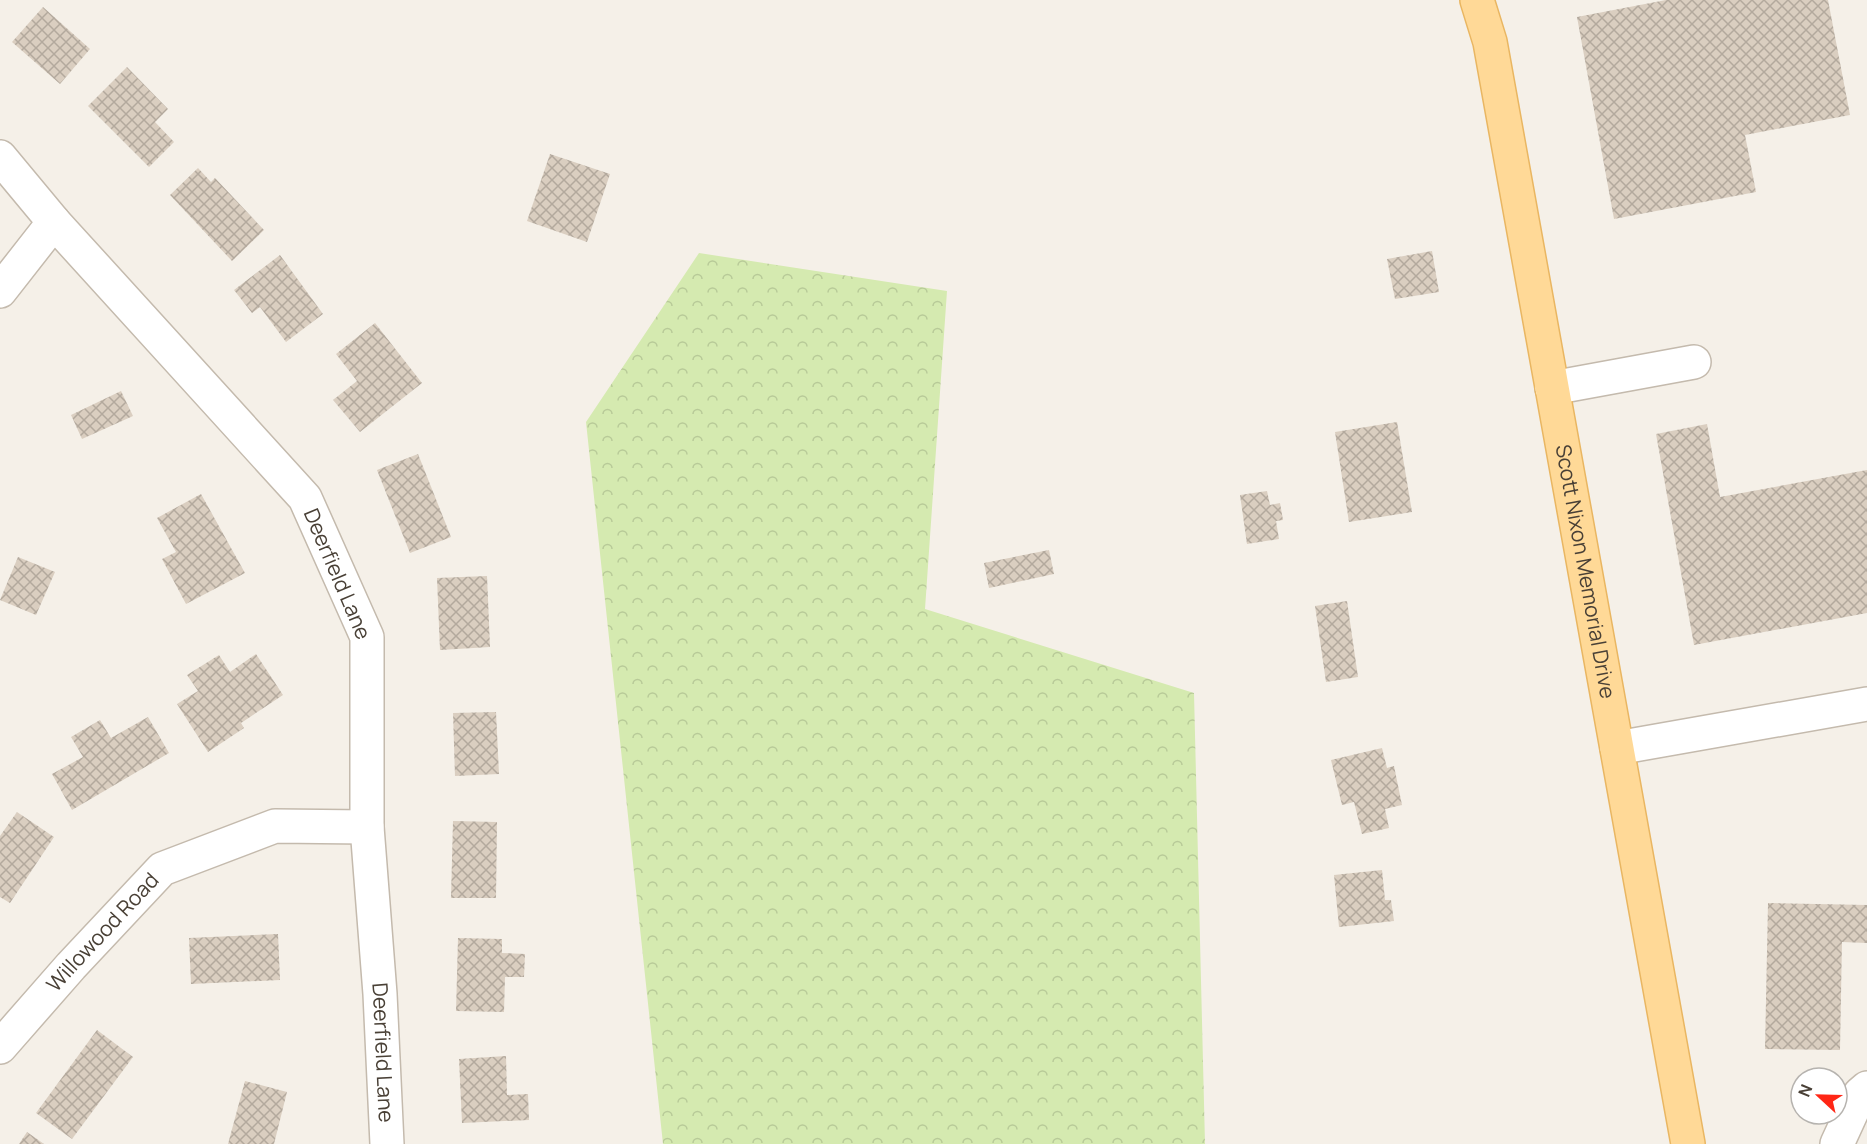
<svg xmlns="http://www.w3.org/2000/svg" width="1867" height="1144" font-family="Manrope,sans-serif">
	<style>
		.forest { fill: url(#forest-crowns) }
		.building { fill: url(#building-cross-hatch) }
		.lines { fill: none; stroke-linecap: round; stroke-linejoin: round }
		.minor-casing { stroke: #c4baad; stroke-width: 36 }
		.major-casing { stroke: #e9b662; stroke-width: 36 }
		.minor { stroke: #fff; stroke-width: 33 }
		.major { stroke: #ffd997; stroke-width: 33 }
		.labels { text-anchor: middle; stroke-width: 5; stroke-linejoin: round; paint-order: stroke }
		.street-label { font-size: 21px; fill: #494036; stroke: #fff }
	</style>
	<defs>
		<pattern id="forest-crowns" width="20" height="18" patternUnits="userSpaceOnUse" patternTransform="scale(1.5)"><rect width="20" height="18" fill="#d5eab0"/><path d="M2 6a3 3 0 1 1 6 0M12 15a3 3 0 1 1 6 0" fill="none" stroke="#b8ca98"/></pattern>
		<pattern id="building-cross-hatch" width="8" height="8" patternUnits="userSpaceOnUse" patternTransform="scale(1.5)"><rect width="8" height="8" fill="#dacec0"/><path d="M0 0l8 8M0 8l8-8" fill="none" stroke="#b3a99d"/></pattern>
	</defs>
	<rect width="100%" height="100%" fill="#f5f0e8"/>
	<polygon class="forest" points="699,253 947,291 925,609 1194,693 1205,1144 663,1144 586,422"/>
	<g class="building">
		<polygon points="1666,0 1828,0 1850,115 1745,135 1756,192 1614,219 1577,17"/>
		<polygon points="43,7 90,49 60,84 12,42"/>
		<polygon points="127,67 168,109 155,122 174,142 149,167 88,106"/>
		<polygon points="550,154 610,174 587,242 527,221"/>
		<polygon points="198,168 211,182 215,178 264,230 232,261 170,195"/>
		<polygon points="1432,251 1439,292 1395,299 1387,259"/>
		<polygon points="280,255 323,314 286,342 260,307 252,313 234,290"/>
		<polygon points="375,323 422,383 360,432 333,400 357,381 336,354"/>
		<polygon points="121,391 133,416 82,439 71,415"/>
		<polygon points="1397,422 1412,512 1349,522 1335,432"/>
		<polygon points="1707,424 1720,497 1867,470 1867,613 1694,645 1656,434"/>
		<polygon points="418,454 451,537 410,553 377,470"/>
		<polygon points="1267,491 1270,505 1280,503 1283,520 1276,521 1279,539 1247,544 1240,495"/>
		<polygon points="201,494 245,573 186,604 162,559 176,552 157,518"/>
		<polygon points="1049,550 1054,574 989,588 984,563"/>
		<polygon points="18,557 55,572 36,615 0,600"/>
		<polygon points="487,576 490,647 440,650 437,578"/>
		<polygon points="1347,601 1358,677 1326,682 1315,606"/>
		<polygon points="256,654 283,695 241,723 244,728 208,752 177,704 198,691 187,675 219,655 230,672"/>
		<polygon points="496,712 499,774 455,776 453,713"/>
		<polygon points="148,717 169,753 72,810 52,774 83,757 71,737 100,720 111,738"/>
		<polygon points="1382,748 1387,768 1394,766 1402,805 1385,809 1389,828 1362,834 1354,802 1342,805 1331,760"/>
		<polygon points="17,812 54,837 10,903 0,897 0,836"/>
		<polygon points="453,821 497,822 496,898 451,898"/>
		<polygon points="1382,870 1385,900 1391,900 1394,921 1339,927 1334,875"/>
		<polygon points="1768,903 1867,905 1867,943 1842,942 1840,1050 1765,1049"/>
		<polygon points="278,934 280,980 191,984 189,938"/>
		<polygon points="458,938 502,939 502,953 525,954 524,977 505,977 504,1012 456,1011"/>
		<polygon points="97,1030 133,1057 72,1139 36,1113"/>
		<polygon points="506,1056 507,1095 528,1094 529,1120 462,1123 459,1059"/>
		<polygon points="245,1081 287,1092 274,1144 228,1144"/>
		<polygon points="27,1132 44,1144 19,1144"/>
	</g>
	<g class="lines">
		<defs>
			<g id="minor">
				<path id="s1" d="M0,157L54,222L305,498L367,637V827L380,994L387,1144"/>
				<polyline points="0,291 54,222"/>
				<polyline points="1552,388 1694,362"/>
				<polyline points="1617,748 1867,704"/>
				<path id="s2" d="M0,1047L71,966L162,869L275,826L367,827"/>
				<polyline points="1837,1144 1860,1094 1867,1088"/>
			</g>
			<g id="major">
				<path id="s3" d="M1477,0L1490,42L1688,1144"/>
			</g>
		</defs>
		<use href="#minor" class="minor-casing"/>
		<use href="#major" class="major-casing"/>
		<use href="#minor" class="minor"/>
		<use href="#major" class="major"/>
	</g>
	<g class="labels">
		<g class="street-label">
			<text dy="7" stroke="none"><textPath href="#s3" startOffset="582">Scott Nixon Memorial Drive</textPath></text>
			<text transform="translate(337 574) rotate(67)" y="7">Deerfield Lane</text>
			<text dy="7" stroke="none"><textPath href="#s2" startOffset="154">Willowood Road</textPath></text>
			<text dy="7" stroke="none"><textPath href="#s1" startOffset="1026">Deerfield Lane</textPath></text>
		</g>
	</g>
	<g transform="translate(1819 1096) rotate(292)"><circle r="28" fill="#ffffff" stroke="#b6b3af" stroke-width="1.5"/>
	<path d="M0-4.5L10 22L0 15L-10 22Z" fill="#ff2615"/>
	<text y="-9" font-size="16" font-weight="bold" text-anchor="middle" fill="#494036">N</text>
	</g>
</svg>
